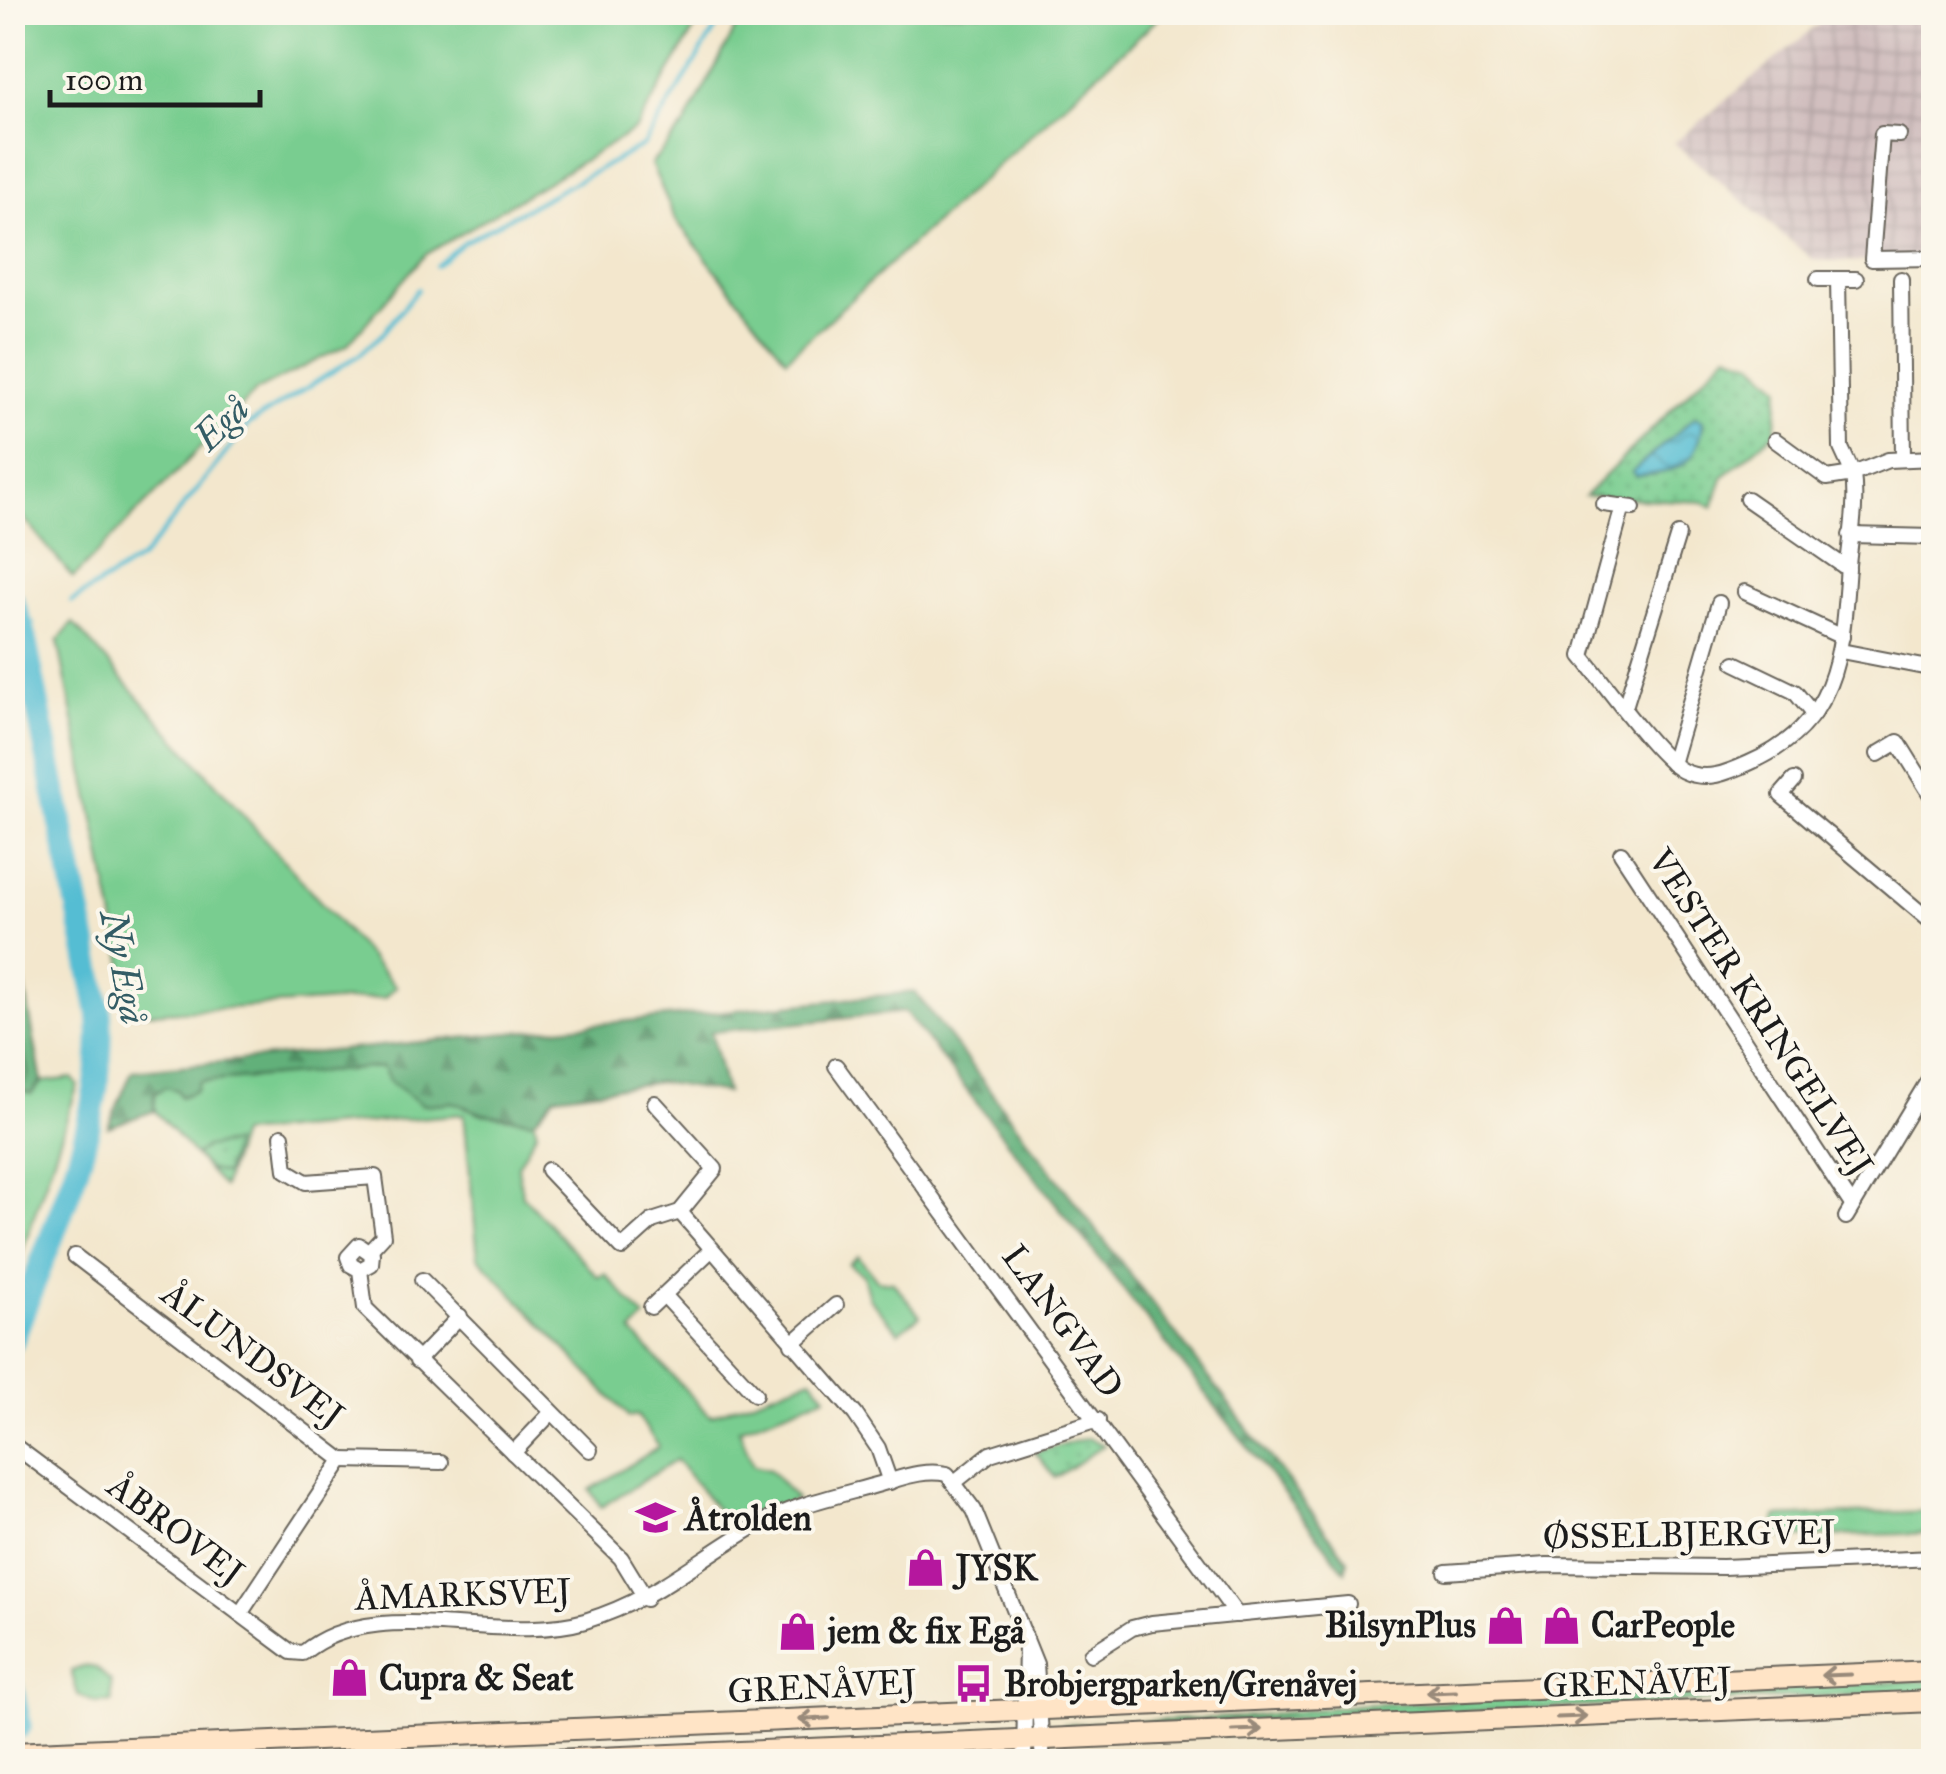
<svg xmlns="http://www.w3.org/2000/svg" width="1946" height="1774" font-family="'IM FELL Great Primer',serif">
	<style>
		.industrial { fill: url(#industrial-grid) }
		.grass { fill: #79cd90; stroke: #4a7456; stroke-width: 2.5 }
		.forest { fill: url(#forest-firs); stroke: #3f664b; stroke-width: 2.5 }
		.park { fill: url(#park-dots); stroke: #4a7456; stroke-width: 2.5 }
		.water { fill: url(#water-waves); stroke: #386c78; stroke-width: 2.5 }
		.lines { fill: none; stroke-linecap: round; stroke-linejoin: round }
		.stream { stroke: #55bdd3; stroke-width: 4 }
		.river { stroke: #55bdd3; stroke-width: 25 }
		.street-casing { stroke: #67635a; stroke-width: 18 }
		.secondary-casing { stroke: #67635a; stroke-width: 24 }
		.street { stroke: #fff; stroke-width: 14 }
		.secondary { stroke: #ffe4c6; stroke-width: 20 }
		.oneway { stroke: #998a7a }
		.labels { text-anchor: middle; stroke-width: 8; stroke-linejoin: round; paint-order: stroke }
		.street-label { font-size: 35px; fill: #1c1c1c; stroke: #fbf7ec }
		.poi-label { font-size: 35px; font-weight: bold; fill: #1c1c1c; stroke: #fbf7ec; text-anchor: start }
		.water-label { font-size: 38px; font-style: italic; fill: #335c65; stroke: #fbf7ec }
	</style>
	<defs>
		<pattern id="industrial-grid" width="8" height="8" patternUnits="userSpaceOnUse" patternTransform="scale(2.5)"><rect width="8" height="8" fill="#d1bfbf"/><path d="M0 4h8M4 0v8" fill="none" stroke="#b3a4a4"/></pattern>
		<pattern id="forest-firs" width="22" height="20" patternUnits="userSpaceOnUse" patternTransform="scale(2.5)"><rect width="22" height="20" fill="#62b07a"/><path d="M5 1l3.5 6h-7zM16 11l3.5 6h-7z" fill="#508e63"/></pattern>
		<pattern id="park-dots" width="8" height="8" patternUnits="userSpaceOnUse" patternTransform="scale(2.5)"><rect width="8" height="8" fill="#79cd90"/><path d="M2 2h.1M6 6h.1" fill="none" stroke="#68af7c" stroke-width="1.8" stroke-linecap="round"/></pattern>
		<pattern id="water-waves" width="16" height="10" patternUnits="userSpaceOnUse" patternTransform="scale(2.5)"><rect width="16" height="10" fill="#55bdd3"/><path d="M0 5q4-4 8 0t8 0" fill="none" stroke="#4699aa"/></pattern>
	</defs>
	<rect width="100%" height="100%" fill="#fbf7ec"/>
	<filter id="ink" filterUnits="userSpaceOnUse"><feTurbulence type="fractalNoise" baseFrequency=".01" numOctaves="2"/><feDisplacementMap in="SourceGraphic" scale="20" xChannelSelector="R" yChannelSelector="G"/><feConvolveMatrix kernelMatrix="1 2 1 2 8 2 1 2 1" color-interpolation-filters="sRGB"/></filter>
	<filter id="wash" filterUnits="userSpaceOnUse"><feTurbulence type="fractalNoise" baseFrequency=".0048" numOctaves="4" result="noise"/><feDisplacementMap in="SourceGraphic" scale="40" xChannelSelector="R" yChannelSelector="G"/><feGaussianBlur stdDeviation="2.25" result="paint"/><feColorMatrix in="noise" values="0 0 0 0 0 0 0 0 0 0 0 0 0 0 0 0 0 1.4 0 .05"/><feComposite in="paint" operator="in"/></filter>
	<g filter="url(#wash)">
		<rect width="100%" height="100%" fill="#f3e7cd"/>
		<polygon class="industrial" points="1832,13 1919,13 1933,29 1933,264 1813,260 1674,143"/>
		<g class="grass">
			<polygon points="12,13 13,12 704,13 636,129 425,255 347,345 256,391 73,578 13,505"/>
			<polygon points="744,13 744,12 1164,13 786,359 676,220 651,164 684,126"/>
			<polygon points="73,623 396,987 384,998 133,1014 58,641"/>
			<polygon points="12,1004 28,1074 20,1089 31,1094 42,1082 72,1078 78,1085 13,1279"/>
			<polygon points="384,1067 389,1081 423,1105 453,1102 483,1114 534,1121 537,1131 518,1166 522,1195 598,1277 605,1274 645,1318 632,1332 710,1416 812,1378 826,1396 739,1429 753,1466 770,1470 796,1499 732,1529 676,1460 601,1507 590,1490 659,1447 637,1415 629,1417 478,1257 464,1114 240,1134 223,1187 155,1111 154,1094 165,1087 177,1090 180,1096 196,1090 199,1082"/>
			<polygon points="858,1256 877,1280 893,1282 920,1316 899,1332 869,1298 863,1275 849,1264"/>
			<polygon points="1933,1511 1933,1533 1774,1538 1776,1517"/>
			<polygon points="85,1666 96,1668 111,1681 112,1702 96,1703 78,1695 71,1671"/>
			<polygon points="1933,1680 1933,1691 1882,1694 1063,1729 1063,1725 1243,1717 1359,1705"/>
		</g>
		<g class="forest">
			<polygon points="13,923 42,1082 31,1094 19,1089 28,1074 13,1004"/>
			<polygon points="915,992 1348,1560 1345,1571 905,1012 711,1032 726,1093 659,1082 555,1096 534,1121 483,1114 453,1102 423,1105 389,1081 383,1067 199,1082 197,1090 181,1097 177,1090 165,1087 154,1094 154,1111 108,1127 132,1071"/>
		</g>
		<g class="park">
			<polygon points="1728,353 1753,362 1780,387 1775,432 1724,476 1713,507 1703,502 1585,496"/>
			<polygon points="233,1143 225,1174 207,1169 195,1155 206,1147"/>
			<polygon points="1088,1438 1104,1445 1055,1478 1035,1452"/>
		</g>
		<path class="water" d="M1695,417L1703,421C1699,465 1677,473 1637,476L1632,472Z"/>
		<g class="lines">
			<g class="stream">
				<polyline points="436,266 464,242 644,145 726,12"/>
				<polyline points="71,602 143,557 249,424 359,355 382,334 418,289"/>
				<polyline points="22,628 33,623"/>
			</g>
			<g class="river">
				<path d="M12,601L22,628L99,1011C109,1121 49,1236 12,1340"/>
				<polyline points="12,1689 19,1726"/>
			</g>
		</g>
	</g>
	<g filter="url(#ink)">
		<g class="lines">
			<defs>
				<g id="street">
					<polyline points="1899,135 1882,134 1872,259 1934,258"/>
					<polyline points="1818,279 1856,279"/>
					<polyline points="1901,279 1903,459"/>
					<polyline points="1775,440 1827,478 1853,474 1841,448 1838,279"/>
					<polyline points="1747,499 1848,569"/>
					<polyline points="1604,504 1633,508"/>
					<path d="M1623,506L1582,656C1603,681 1657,758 1683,771C1706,782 1727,773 1749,763C1840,723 1842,652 1848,565C1851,535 1857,504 1853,474L1888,460L1934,458"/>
					<polyline points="1850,535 1934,537"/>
					<polyline points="1745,592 1842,637"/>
					<polyline points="1841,651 1934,669"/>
					<polyline points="1735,663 1795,692 1813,714"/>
					<polyline points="1625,707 1678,535"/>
					<polyline points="1878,754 1898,742 1934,800"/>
					<polyline points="1672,764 1719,603"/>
					<polyline points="1794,780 1781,795 1934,924"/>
					<polyline points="1621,853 1852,1205"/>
					<polyline points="836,1066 1237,1615"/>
					<polyline points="282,1136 286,1170 306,1182 375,1177 383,1236 370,1250"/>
					<polyline points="548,1170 622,1248 652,1221 680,1212 715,1169 655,1103"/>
					<polyline points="680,1212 855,1414 878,1448 890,1482"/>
					<polyline points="1846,1217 1934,1071"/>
					<polyline points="75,1256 342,1460 240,1614"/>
					<polyline points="360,1270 371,1264 372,1254 359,1245 348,1257 351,1265 360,1270 365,1308 621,1558 646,1599"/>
					<polyline points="422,1280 590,1450"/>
					<polyline points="664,1295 755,1394"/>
					<polyline points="651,1307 712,1249"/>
					<polyline points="792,1344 836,1305"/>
					<polyline points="417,1361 460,1316"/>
					<path d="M16,1447L291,1652L303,1653C374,1593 499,1646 585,1621C657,1599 694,1561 757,1525C792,1505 841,1495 880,1484C902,1478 923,1469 947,1474L974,1510L1036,1664L1043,1762"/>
					<polyline points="513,1453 551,1413"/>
					<polyline points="342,1460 441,1462"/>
					<polyline points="956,1481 990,1454 1098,1420"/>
					<polyline points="1446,1572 1547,1565 1723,1567 1934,1558"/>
					<polyline points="1091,1654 1132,1628 1152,1623 1348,1604"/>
					<polyline points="1024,1762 1026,1643"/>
				</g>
				<g id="secondary">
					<polyline points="12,1753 1934,1671"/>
					<polyline points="505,1762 1934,1701"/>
				</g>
			</defs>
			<use href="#street" class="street-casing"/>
			<use href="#secondary" class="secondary-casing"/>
			<use href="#street" class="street"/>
			<use href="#secondary" class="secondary"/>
		</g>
		<defs><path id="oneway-shaft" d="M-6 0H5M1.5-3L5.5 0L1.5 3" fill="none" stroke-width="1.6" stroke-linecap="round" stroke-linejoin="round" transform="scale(2.5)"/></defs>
		<g class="oneway">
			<use href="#oneway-shaft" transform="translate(1836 1675) rotate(178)"/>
			<use href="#oneway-shaft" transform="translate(1441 1692) rotate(178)"/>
			<use href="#oneway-shaft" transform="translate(1572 1717) rotate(-2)"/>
			<use href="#oneway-shaft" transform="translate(814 1719) rotate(177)"/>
			<use href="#oneway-shaft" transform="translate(1247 1730) rotate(-2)"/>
		</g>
	</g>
	<defs>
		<symbol id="school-bare" viewBox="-9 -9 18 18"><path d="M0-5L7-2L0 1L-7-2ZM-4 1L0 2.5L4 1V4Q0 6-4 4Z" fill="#b5179e" stroke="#fbf7ec" stroke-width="2.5" paint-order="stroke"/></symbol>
		<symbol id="shop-bare" viewBox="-9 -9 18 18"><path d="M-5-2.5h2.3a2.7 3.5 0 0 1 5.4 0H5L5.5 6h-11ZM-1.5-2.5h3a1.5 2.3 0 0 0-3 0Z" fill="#b5179e" stroke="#fbf7ec" stroke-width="2.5" paint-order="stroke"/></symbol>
		<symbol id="bus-bare" viewBox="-9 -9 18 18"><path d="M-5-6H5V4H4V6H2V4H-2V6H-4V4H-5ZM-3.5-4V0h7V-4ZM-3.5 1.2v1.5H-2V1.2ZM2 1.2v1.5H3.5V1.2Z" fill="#b5179e" stroke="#fbf7ec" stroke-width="2.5" paint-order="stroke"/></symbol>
	</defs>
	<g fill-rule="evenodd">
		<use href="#school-bare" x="628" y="1490" width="55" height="55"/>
		<use href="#shop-bare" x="898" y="1540" width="55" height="55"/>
		<use href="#shop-bare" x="1478" y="1598" width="55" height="55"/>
		<use href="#shop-bare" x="1534" y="1598" width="55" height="55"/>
		<use href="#shop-bare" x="770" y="1604" width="55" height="55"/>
		<use href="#shop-bare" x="322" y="1650" width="55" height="55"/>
		<use href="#bus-bare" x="946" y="1656" width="55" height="55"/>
	</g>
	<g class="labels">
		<g class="street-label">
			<text transform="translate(1761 1012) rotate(57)" y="12">VESTER KRINGELVEJ</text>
			<text transform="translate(1063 1321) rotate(54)" y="12">LANGVAD</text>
			<text transform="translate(253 1354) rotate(37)" y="12">ÅLUNDSVEJ</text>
			<text transform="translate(176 1529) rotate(37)" y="12">ÅBROVEJ</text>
			<text transform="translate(1689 1534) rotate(-1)" y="12">ØSSELBJERGVEJ</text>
			<text transform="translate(463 1594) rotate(-2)" y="12">ÅMARKSVEJ</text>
			<text transform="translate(1637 1682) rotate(-2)" y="12">GRENÅVEJ</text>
			<text transform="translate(822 1686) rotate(-3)" y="12">GRENÅVEJ</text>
		</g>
		<g class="poi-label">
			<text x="685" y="1530">Åtrolden</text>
			<text x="956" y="1580">JYSK</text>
			<text x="1476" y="1637" text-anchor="end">BilsynPlus</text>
			<text x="1591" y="1637">CarPeople</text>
			<text x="828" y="1643">jem &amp; fix Egå</text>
			<text x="379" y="1690">Cupra &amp; Seat</text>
			<text x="1004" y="1696">Brobjergparken/Grenåvej</text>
		</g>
		<g class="water-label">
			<text transform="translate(221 423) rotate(-45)" y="13">Egå</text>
			<text transform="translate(124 967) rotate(79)" y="13">Ny Egå</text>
		</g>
	</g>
	<rect width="1946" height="1774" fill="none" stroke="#fbf7ec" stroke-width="50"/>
	<path d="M50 90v15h210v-15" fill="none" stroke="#1c1c1c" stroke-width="5"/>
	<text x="65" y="90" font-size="30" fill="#1c1c1c" stroke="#fbf7ec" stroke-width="8" paint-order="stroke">100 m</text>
</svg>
